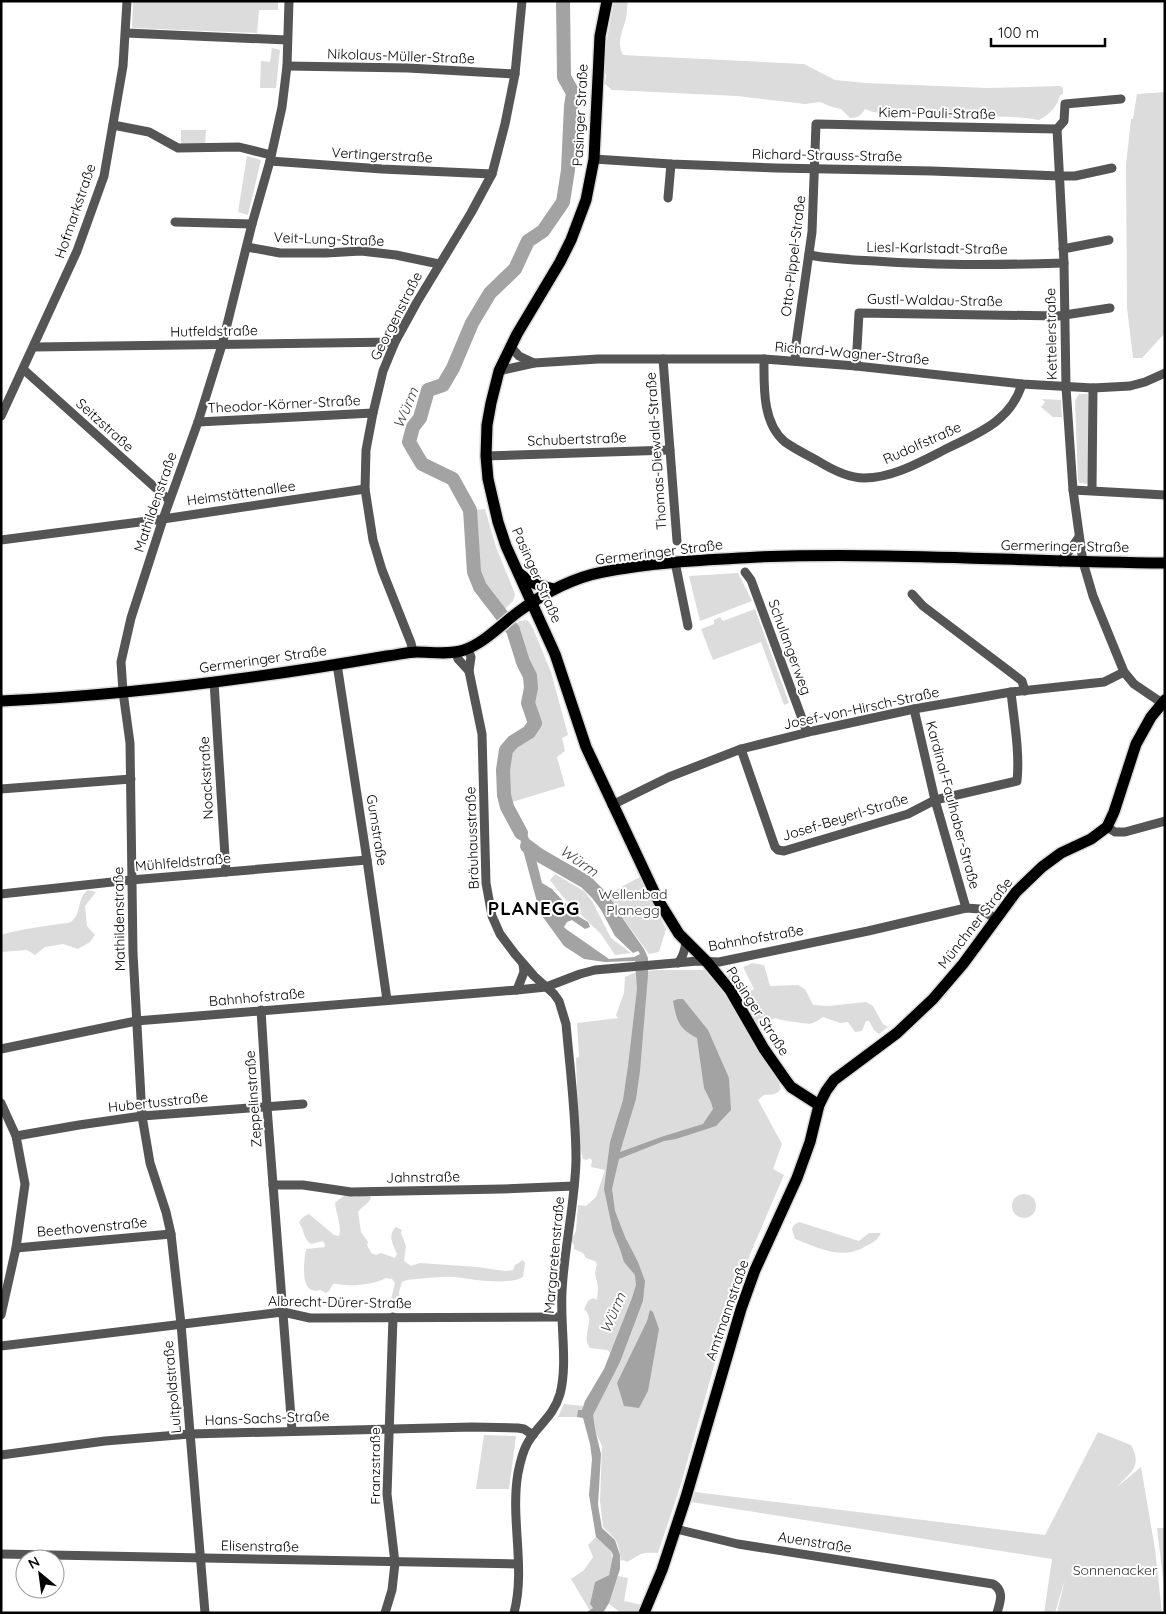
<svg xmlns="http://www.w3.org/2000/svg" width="1166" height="1614" font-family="Quicksand,sans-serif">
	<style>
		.green { fill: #dcdcdc }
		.water { fill: #a3a3a3 }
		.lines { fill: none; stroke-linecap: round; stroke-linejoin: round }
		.river { stroke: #a3a3a3; stroke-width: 14 }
		.major-casing { stroke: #dbdbdb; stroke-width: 14 }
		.minor { stroke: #555; stroke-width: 9 }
		.major { stroke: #000; stroke-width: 11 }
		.labels { text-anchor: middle; stroke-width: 4; stroke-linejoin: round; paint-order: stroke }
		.street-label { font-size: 14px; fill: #000; stroke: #fff }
		.park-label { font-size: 14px; fill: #333; stroke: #fff }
		.water-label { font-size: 15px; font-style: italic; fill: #444; stroke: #fff }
		.district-label { font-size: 19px; font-weight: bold; letter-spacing: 1px; fill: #000; stroke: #fff }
	</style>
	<rect width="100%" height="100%" fill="#fff"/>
	<g class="green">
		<polygon points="133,1 278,1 278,10 259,10 257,33 132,28"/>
		<path d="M614,1H628C627,7 627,13 626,18C623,31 616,42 623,55L804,64L835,80L866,83L988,88L1060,86L1063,88V94L1060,95C1057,107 1050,114 1039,120C1005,114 971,117 937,119L926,111L921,114L915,115L910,111C896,115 879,115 865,109C861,116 857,118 850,118L841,109L832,107L820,102L805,104L737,96L612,90L605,84L606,76L603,61Z"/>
		<polygon points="272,48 280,50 276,88 260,88 261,61 270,62"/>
		<polygon points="1165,92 1165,333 1142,358 1133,358 1127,308 1126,165 1131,119 1133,119 1137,94"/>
		<polygon points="181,130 206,130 205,144 181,144"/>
		<polygon points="247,156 261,160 248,215 238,212"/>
		<polygon points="1079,394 1088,394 1089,484 1079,483 1078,480 1075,401"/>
		<polygon points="1042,399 1061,400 1062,417 1053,417 1041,407 1045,402"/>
		<polygon points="485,509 496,547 515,594 513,601 504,610 482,583 479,569 474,510"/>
		<polygon points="738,573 752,601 700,621 689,576"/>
		<polygon points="755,609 789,703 784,705 761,642 713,660 701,629 714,624 714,620 720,617 723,621"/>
		<path d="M527,620L532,626L551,672L568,735L562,738L565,751L557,757L565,786L512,802C508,788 503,755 516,745C527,736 530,738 539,724L532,703L536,689L533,674L526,660L522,644L514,625L520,621Z"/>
		<polygon points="555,874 584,891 592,901 611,938 631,953 615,955 601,934 564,898 550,880"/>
		<polygon points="640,877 666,929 659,952 649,954 606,895"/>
		<path d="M88,890L96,892L85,906L87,926L95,935L90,942L78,949L63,944L52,946L45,947L35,955L27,950L1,952V935C20,929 39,927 59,924C63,923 70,924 73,920C82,911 77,897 88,890Z"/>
		<path d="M753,963L764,965L770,986L798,985L805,989L813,1005L829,1006L866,1002L873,1006L883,1024L888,1027L879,1034L874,1030L869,1021H866L862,1031L855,1032L848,1022L840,1023L823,1017C810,1026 810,1024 796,1022C788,1021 783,1021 775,1018L762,1025L755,1027L728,982L729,972L748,993L754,989L743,967Z"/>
		<path d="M658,970H705L726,993L757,1047L782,1082L779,1084L781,1088C777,1096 771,1094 764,1095L758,1100L782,1144L773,1169L784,1175L742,1273L726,1323L681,1484L658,1553C638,1552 643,1554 627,1562L623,1560L621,1561L619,1549L616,1540L603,1527L600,1501L602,1446L590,1420L612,1351L611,1353L607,1350L590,1348C580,1334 597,1320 584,1309L588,1301L593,1298L597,1300L598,1287L595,1273L597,1264L595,1261L586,1258L583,1253L574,1249V1245L571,1240L576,1231L578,1205L586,1206L596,1197L605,1170L591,1167L592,1160L589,1158L587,1160L583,1159L579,1144L576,1058L579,1057L577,1023L618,1018L616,1015L624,993L625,977L636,972Z"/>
		<path d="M346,1194L354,1197L368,1194L371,1198C368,1205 362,1206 358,1212L361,1232L368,1242L367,1245L371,1253L376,1255L381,1253L395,1258L397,1254C393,1244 387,1235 396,1227L402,1230L401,1233L406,1246L404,1261L411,1266L420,1263L477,1267L505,1271L513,1270L515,1265L523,1260L525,1263L523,1277C507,1286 472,1279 454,1277C438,1276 422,1279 407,1280L402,1282L399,1292L400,1301L397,1304L391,1299L395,1283L392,1279L386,1278C374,1284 359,1286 345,1285C340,1285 337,1283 333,1284L329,1291L326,1293L320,1290C299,1296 304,1261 306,1249L325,1247V1245L323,1241L311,1244C302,1238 305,1229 299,1223C301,1218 304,1216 309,1214L334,1235L339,1236C342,1226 336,1214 335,1203Z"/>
		<circle cx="1024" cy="1206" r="12"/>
		<path d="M799,1222L859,1241L869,1233H881C878,1240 872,1243 866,1246C842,1261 819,1248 795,1239L792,1229L794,1225Z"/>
		<polygon points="564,1404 583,1406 583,1417 558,1417"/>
		<path d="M1098,1432L1131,1445C1143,1467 1130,1472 1117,1487L1141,1467L1155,1549L1162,1613H1057L1065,1579L1055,1613H1044L1052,1559L691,1502L695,1492L1045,1535Z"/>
		<polygon points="484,1435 516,1436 509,1489 476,1489"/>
		<polygon points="1157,1528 1165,1528 1165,1595"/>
		<path d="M596,1537C615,1554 614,1550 609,1575L595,1582L590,1604L593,1608L590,1611L571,1579L584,1570L593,1557L588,1545Z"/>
		<polygon points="618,1576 628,1578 624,1601 642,1605 639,1613 621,1613 608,1603"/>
	</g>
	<g class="water">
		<path d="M513,817L520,820L533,847L542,883L552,889L576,915L588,922L590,927L585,929L572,920L567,922L564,927L566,929L609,959L634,957L640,954L638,951L633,953L615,936L593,895L598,891L603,890L644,949L648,958V975L640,1071L636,1099L620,1152L661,1137L703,1124L713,1109L711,1102L704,1088L697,1038C678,1028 677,1021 673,1001L678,999H683L708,1030L729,1078L731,1110L716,1126L676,1139L664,1141L619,1159L612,1189L615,1211L625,1237L638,1262L645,1281L643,1301L620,1362L593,1415L595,1429L601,1454L598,1505L602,1528L615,1540L620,1555V1569L609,1603L603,1613H586L593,1608L590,1604L595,1582L609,1575L613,1555L611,1551L596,1537L589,1495L592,1459L590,1444L583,1418L577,1417L578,1410H582L585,1401L604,1369L632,1298L636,1285L635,1275L624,1262L620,1249L613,1232L604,1189L610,1142L623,1100L628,1066L637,989L635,961L605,962L584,959L564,946L540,913L520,839L513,824Z"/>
		<polygon points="650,1310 653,1312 659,1329 648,1391 639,1408 624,1406 617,1383 647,1321"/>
	</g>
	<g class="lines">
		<g class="river">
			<polyline points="521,833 507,807 504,795 503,770 506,750 513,742 529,732 535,723 528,703 531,688 530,676 523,662 513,630 480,587 474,572 470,510 453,479 422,464 409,442 413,427 420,418 428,390 443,385 453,368 472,323 490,293 515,269 528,241 543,231 563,202 568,170 571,106 573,93 564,77 563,1"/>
			<polyline points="527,846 539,855 586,882 597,893 607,906"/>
		</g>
		<defs>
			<g id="major">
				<polyline points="607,1 600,36 594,159 586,200 571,240 560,262 517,334 499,371 491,403 487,425 486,456 488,479 498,522 506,546 555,654 586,747 658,900 679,934 707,962 730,990 764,1049 785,1079 791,1087 819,1105"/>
				<path d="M519,573C531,584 538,585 553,589"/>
				<path d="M1,701C130,695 260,678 387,656C397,655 407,652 417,652C432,652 450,655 464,650C484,643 501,625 518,612C544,593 571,578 603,572C654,562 707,560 758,557C894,552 1029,562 1165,563"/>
				<polyline points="644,1613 662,1570 686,1497 741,1309 755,1270 797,1178 810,1142 819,1105 826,1091 834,1080 897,1033 933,999 963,964 1016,892 1042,867 1061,853 1091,839 1107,827 1114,812 1136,744 1151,717 1165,700"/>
			</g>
		</defs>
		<use href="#major" class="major-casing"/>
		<g class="minor">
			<polyline points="126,33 287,40"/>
			<polyline points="287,66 408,68 515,74"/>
			<polyline points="113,125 149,132 178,148 239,147 271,155"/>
			<polyline points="1057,129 1064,263 1066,387 1073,490 1083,562 1093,596 1124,672 1134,684 1162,703"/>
			<polyline points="1057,129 1064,121 1065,104 1121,99"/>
			<polyline points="594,159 671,164 776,168 932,171 1060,176 1075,176 1112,168"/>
			<polyline points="270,161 382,169 492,174"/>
			<polyline points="668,198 671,164"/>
			<polyline points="175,222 252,224"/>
			<polyline points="247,247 280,253 326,253 361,251 396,255 439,264"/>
			<polyline points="1063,249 1109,240"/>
			<path d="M809,255C831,259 853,260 875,261C938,266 1001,265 1064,263"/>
			<polyline points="510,346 519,356 534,363"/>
			<polyline points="34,347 395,342"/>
			<polyline points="663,359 677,541"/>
			<path d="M764,359C764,386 762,423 785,442C795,449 807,455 818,461C831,469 849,478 864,478C894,478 924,460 950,447C981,432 1011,420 1022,384"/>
			<polyline points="795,361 796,344 812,232 816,124 1057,129"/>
			<polyline points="856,366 859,313 1058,316 1110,308"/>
			<polyline points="23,369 169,500"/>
			<polyline points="499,371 534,363 598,359 764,359 856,366 1022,384 1093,388 1130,386 1145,382 1165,373"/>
			<polyline points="1,416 77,251 104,176 123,66 127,1"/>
			<polyline points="198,422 373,413"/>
			<polyline points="486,456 670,450"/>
			<polyline points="1073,490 1165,495"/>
			<polyline points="1092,490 1093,388"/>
			<polyline points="1,540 163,519 365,489"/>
			<polyline points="675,562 688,626"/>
			<polyline points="1060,562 1070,550 1079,537"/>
			<polyline points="745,572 751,580 807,732"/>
			<polyline points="912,594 923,606 1022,681 1025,691"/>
			<path d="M468,649L471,657L469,671L482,734L486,883L492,916L500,934L515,954L534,976L554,994L559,1001L566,1024C570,1069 576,1115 576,1160C575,1204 564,1248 562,1292C560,1324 568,1364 560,1394C553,1418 537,1425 527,1444C522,1453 520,1463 518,1473C510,1519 526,1568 514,1613"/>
			<polyline points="413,652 411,643 382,570 373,540 365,489 366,450 373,413 383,371 395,342 417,302 471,213 492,174 505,124 515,74 522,1"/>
			<polyline points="456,652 458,659 469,671"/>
			<polyline points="337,664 367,860 387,1000"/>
			<polyline points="214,682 226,872"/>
			<polyline points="914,709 935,800 966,908"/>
			<path d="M741,749L775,847L778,850L784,851L908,814L935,800L1017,781C1020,752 1014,721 1011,692"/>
			<polyline points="1,789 131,779"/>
			<polyline points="612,805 669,777 741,749 813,731 914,709 1011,692 1104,682 1124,672"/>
			<polyline points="1107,827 1115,832 1125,832 1165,821"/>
			<polyline points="1,894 131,880 367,860"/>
			<path d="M678,963C683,957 685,950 686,942"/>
			<polyline points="517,990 524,972 523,964"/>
			<polyline points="261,1010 267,1107 292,1430"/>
			<polyline points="1,1049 136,1021 517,990 546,987 580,974 595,970 698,961 719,962 868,931 966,908 980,909 996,919"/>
			<polyline points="1,1103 16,1136 25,1184 16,1248 1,1315"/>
			<polyline points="16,1136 79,1125 142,1116 303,1104"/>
			<polyline points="273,1185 303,1185 351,1192 502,1189 574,1186"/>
			<polyline points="16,1248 171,1234"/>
			<polyline points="1,1346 283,1312 310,1318 561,1317"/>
			<polyline points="1,1455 105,1441 190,1434 472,1427 518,1428 524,1429 533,1435"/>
			<path d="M676,1529L738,1544L993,1584C1005,1591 1000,1602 997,1613"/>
			<polyline points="1,1554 518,1564"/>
			<polyline points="205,1613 181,1324 171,1234 166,1212 150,1163 142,1116 133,953 130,743 123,692 121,662 131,618 163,519 198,422 222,345 252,224 270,161 282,107 287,66 289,1"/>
			<polyline points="385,1613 392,1590 395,1563 387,1494 393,1317"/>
		</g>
		<use href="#major" class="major"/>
	</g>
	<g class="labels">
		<g class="street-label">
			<text transform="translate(401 56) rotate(2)" y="5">Nikolaus-Müller-Straße</text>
			<text transform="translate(937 113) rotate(1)" y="5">Kiem-Pauli-Straße</text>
			<text transform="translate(580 115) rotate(-87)" y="5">Pasinger Straße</text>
			<text transform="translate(382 155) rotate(3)" y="5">Vertingerstraße</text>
			<text transform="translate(827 155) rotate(1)" y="5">Richard-Strauss-Straße</text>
			<text transform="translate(75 211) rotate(-71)" y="5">Hofmarkstraße</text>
			<text transform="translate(329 239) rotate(2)" y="5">Veit-Lung-Straße</text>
			<text transform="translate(937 248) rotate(1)" y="5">Liesl-Karlstadt-Straße</text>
			<text transform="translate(793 256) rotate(-83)" y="5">Otto-Pippel-Straße</text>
			<text transform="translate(935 300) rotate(1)" y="5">Gustl-Waldau-Straße</text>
			<text transform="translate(396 316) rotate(-63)" y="5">Georgenstraße</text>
			<text transform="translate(214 331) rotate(-1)" y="5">Hutfeldstraße</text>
			<text transform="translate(1051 334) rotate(-91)" y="5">Kettelerstraße</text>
			<text transform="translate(852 353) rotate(5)" y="5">Richard-Wagner-Straße</text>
			<text transform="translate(284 404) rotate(-3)" y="5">Theodor-Körner-Straße</text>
			<text transform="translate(105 425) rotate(42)" y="5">Seitzstraße</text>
			<text transform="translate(577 439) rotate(-2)" y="5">Schubertstraße</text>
			<text transform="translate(922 443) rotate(-24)" y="5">Rudolfstraße</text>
			<text transform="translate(656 451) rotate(-94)" y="5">Thomas-Diewald-Straße</text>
			<text transform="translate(241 493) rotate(-8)" y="5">Heimstättenallee</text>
			<text transform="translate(155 502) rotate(-71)" y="5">Mathildenstraße</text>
			<text transform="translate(1065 546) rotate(1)" y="5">Germeringer Straße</text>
			<text transform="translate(659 552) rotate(-7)" y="5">Germeringer Straße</text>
			<text transform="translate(537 575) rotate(66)" y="5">Pasinger Straße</text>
			<text transform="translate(790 647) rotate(70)" y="5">Schulangerweg</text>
			<text transform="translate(263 659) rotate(-8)" y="5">Germeringer Straße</text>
			<text transform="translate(861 708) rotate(-12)" y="5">Josef-von-Hirsch-Straße</text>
			<text transform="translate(206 778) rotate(-93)" y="5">Noackstraße</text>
			<text transform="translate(953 805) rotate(75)" y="5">Kardinal-Faulhaber-Straße</text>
			<text transform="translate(845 817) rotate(-17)" y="5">Josef-Beyerl-Straße</text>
			<text transform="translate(377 830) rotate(81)" y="5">Gumstraße</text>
			<text transform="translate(472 838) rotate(-92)" y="5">Bräuhausstraße</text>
			<text transform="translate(183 862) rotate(-5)" y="5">Mühlfeldstraße</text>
			<text transform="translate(119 919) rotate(-91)" y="5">Mathildenstraße</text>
			<text transform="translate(975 923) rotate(-52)" y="5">Münchner Straße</text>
			<text transform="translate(756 938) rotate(-10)" y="5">Bahnhofstraße</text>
			<text transform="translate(257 997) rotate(-5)" y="5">Bahnhofstraße</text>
			<text transform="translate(758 1011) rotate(57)" y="5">Pasinger Straße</text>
			<text transform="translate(253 1099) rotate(-94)" y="5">Zeppelinstraße</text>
			<text transform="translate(158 1102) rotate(-6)" y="5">Hubertusstraße</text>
			<text transform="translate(423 1177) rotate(-1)" y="5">Jahnstraße</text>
			<text transform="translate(92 1227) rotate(-5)" y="5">Beethovenstraße</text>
			<text transform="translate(554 1255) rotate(-85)" y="5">Margaretenstraße</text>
			<text transform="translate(340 1302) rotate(1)" y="5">Albrecht-Dürer-Straße</text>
			<text transform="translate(727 1310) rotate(-71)" y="5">Amtmannstraße</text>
			<text transform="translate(172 1387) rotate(-95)" y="5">Luitpoldstraße</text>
			<text transform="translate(267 1418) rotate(-2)" y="5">Hans-Sachs-Straße</text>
			<text transform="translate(375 1466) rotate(-90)" y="5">Franzstraße</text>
			<text transform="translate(815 1542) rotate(9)" y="5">Auenstraße</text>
			<text transform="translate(260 1546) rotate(1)" y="5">Elisenstraße</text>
		</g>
		<g class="park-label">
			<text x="633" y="899">Wellenbad<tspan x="633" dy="16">Planegg</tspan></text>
			<text x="1115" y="1575">Sonnenacker</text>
		</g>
		<g class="water-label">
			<text transform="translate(406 408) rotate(-67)" y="5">Würm</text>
			<text transform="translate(579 861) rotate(35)" y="5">Würm</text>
			<text transform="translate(613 1313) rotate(-66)" y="5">Würm</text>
		</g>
		<g class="district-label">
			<text x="534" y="915">PLANEGG</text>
		</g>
	</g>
	<rect width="1166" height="1614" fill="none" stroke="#000000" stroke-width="5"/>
	<g transform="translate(40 1574) rotate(331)"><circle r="24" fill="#ffffff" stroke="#999999"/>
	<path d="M0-4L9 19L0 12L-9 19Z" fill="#000000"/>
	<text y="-8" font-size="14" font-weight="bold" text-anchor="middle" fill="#000000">N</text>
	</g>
	<path d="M991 38v8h114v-8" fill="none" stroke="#000000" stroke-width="2.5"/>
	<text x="998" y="38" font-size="15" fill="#000000" stroke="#ffffff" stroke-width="4" paint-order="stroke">100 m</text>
</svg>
